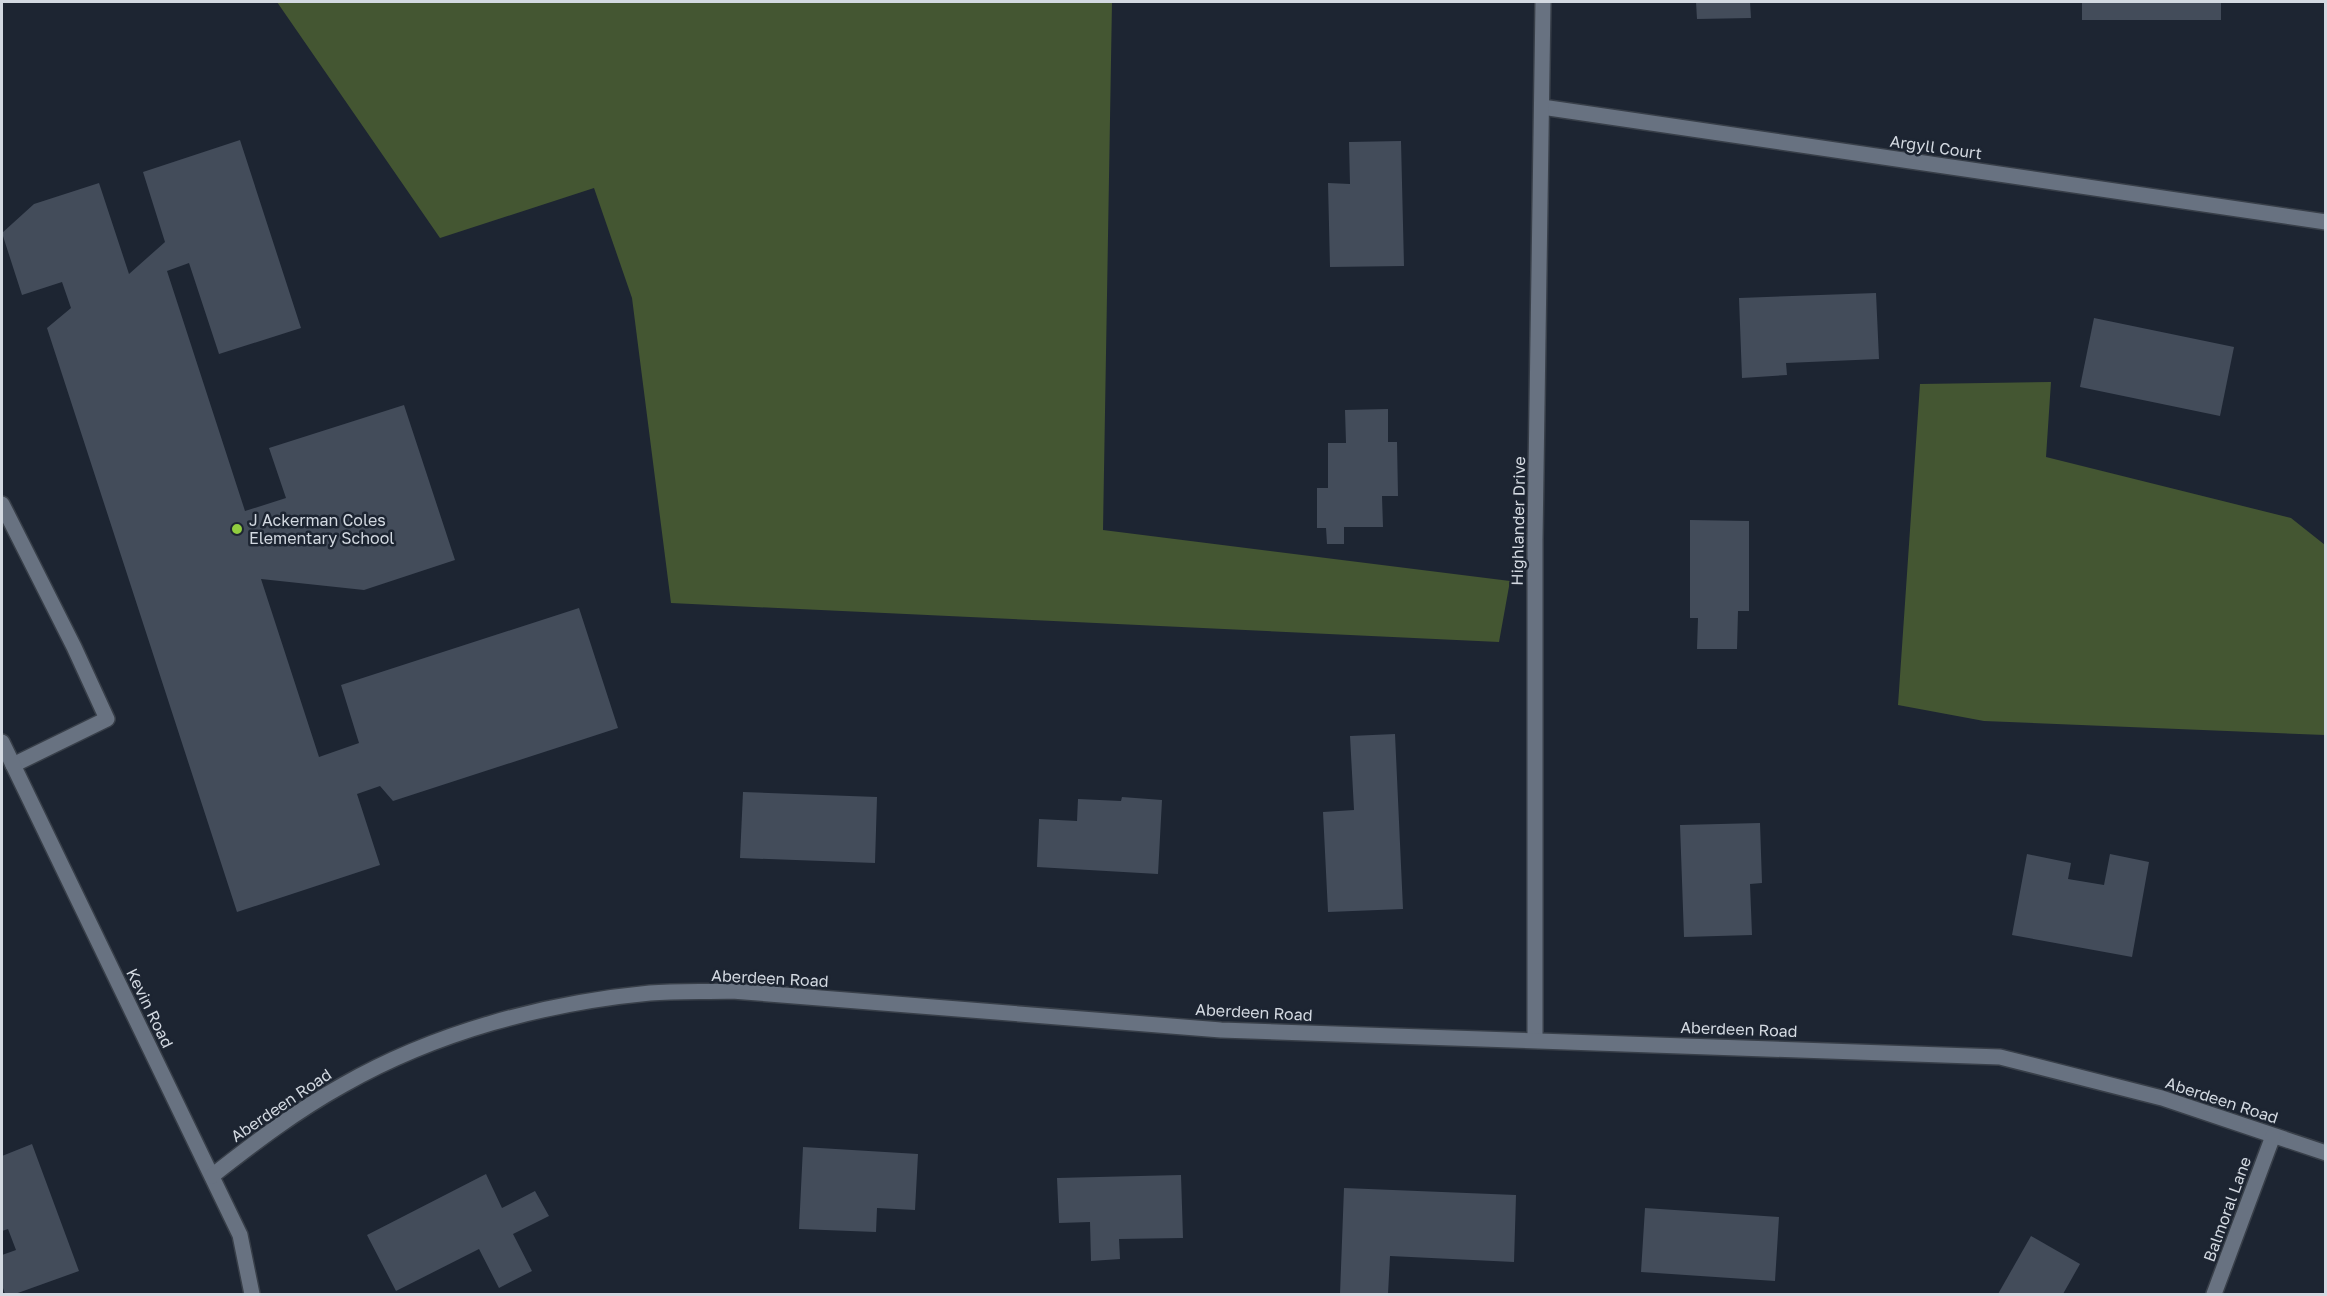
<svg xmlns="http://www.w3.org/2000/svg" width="2327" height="1296" font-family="'Golos Text',sans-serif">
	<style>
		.forest { fill: #445632 }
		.building { fill: #434c5a }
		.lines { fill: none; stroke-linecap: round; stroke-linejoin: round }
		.service-casing { stroke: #383f49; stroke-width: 18 }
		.minor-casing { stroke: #383f49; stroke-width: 18 }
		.service { stroke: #687281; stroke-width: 15 }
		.minor { stroke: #687281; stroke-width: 15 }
		.poi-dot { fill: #91cd3f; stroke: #1d2532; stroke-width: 2 }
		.labels { text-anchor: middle; stroke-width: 5; stroke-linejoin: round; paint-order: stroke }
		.street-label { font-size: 16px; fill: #d3d9e1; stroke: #1d2532 }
		.poi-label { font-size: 16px; fill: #d3d9e1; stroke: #1d2532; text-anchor: start }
	</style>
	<rect width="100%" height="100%" fill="#1d2532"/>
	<g class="forest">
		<polygon points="277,2 1112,2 1103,530 1510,581 1499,642 671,603 632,298 594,188 440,238"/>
		<polygon points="2051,382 2046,457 2291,518 2325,545 2325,735 1984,721 1898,705 1920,384"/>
	</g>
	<g class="building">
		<polygon points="1696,2 1750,2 1751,18 1697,19"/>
		<rect x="2082" y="2" width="139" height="18"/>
		<polygon points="240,140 301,328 219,354 189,263 167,271 245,511 286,498 269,448 404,405 455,560 364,590 261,579 319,757 359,743 341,685 579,608 618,728 393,801 380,786 357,794 380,865 237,912 47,328 71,308 62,282 22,295 2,233 34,204 99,183 129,274 165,242 143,172"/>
		<polygon points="1401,141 1404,266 1330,267 1328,183 1350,184 1349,142"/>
		<polygon points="1876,293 1879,359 1786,363 1787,375 1742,378 1739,298"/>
		<polygon points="2094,318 2234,347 2220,416 2080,387"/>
		<polygon points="1388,409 1388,442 1397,442 1398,496 1382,496 1383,527 1344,527 1344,544 1327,544 1326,528 1317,528 1317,488 1328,488 1328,443 1346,443 1345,410"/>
		<polygon points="1690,520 1749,521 1749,611 1738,611 1737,649 1697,649 1698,618 1690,618"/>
		<polygon points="1395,734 1403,909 1328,912 1323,812 1354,810 1350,736"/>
		<polygon points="743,792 877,797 875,863 740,858"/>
		<polygon points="1122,797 1162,800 1158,874 1037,867 1039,819 1077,821 1078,799 1121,801"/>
		<polygon points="1760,823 1762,883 1750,884 1752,935 1684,937 1680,825"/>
		<polygon points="2027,854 2071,863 2068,879 2104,885 2110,854 2149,862 2132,957 2012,935"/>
		<polygon points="32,1144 79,1271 15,1294 5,1294 2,1285 2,1255 16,1250 8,1229 2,1231 2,1156"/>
		<polygon points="803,1147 918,1154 915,1210 877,1208 876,1232 799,1229"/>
		<polygon points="486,1174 502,1208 535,1191 549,1216 513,1234 532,1271 499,1288 479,1249 396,1291 367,1235"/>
		<polygon points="1181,1175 1183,1238 1119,1239 1120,1259 1091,1261 1090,1222 1059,1223 1057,1178"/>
		<polygon points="1344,1188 1516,1195 1514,1262 1390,1256 1388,1294 1340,1294"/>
		<polygon points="1645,1208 1779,1217 1775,1281 1641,1272"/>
		<polygon points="2031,1236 2080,1264 2063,1294 1998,1294"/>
	</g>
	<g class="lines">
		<defs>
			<polyline id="service" points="2,504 74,647 107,719 13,765"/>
			<g id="minor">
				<polyline points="1542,107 2326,222"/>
				<polyline points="2,742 240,1235 252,1294"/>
				<polyline points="1535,1040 1535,540 1543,2"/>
				<path d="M212,1176C254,1143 296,1111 343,1085C436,1032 545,1003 650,993C677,991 705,992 732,991L1221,1030L2000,1057L2162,1098L2326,1153"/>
				<polyline points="2214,1294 2273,1136"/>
			</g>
		</defs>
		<use href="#service" class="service-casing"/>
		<use href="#minor" class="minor-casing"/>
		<use href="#service" class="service"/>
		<use href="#minor" class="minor"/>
	</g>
	<circle class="poi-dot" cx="237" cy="529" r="6"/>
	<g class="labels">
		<g class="street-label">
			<text transform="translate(1936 147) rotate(8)" y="6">Argyll Court</text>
			<text transform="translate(1518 521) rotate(-89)" y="6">Highlander Drive</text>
			<text transform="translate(770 978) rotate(3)" y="6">Aberdeen Road</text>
			<text transform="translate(150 1008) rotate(64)" y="6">Kevin Road</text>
			<text transform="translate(1254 1012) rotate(3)" y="6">Aberdeen Road</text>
			<text transform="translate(1739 1029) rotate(2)" y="6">Aberdeen Road</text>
			<text transform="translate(2222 1100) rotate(18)" y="6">Aberdeen Road</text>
			<text transform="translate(281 1105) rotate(-34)" y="6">Aberdeen Road</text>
			<text transform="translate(2227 1209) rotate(-70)" y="6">Balmoral Lane</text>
		</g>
		<g class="poi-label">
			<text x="249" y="526">J Ackerman Coles<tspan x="249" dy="18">Elementary School</tspan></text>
		</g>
	</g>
	<rect width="2327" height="1296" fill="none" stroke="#d3d9e1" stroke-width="6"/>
</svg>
